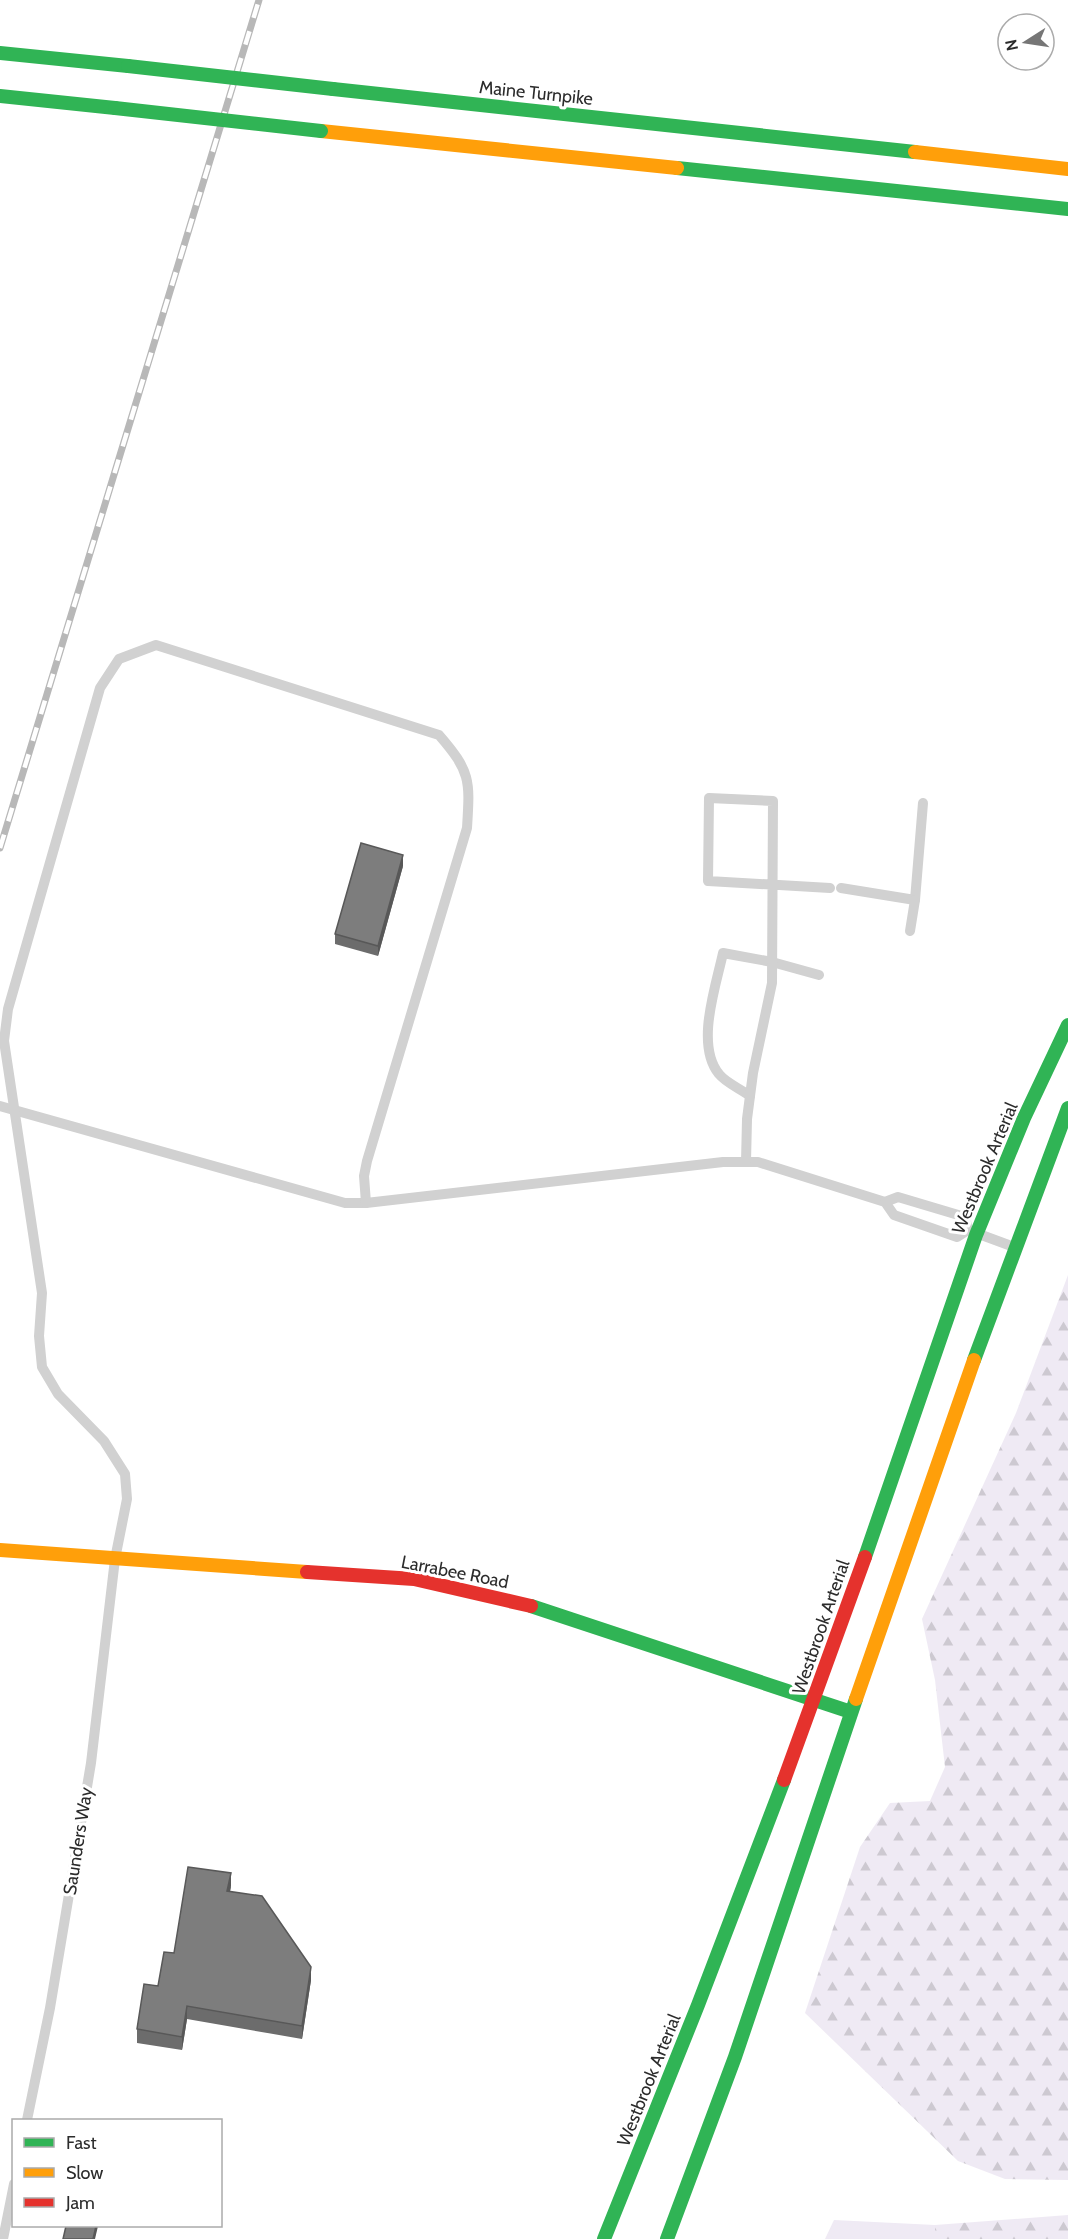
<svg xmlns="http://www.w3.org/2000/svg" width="1068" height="2239" font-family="Cabin,sans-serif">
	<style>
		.green { fill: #efeaf4 }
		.forest { fill: url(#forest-firs) }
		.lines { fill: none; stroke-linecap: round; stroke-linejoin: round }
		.lane { stroke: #d1d1d1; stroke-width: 10 }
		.fast { stroke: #30b455; stroke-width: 14 }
		.slow { stroke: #ff9f0a; stroke-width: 14 }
		.jam { stroke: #e5322d; stroke-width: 14 }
		.rail-casing { stroke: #b8b8b8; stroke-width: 7 }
		.rail { stroke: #fff; stroke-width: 4.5; stroke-dasharray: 14; stroke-linecap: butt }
		.fast-bridge { stroke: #30b455; stroke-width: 14 }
		.wall { fill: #6c6c6c }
		.shaded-wall { fill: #585858 }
		.building { fill: #7d7d7d; stroke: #585858; stroke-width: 1.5 }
		.labels { text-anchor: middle; stroke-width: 6; stroke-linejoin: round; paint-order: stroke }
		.street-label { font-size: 18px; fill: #2c2c2c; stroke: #fff }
	</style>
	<defs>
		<pattern id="forest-firs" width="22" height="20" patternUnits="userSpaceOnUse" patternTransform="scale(1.5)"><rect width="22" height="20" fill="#efeaf4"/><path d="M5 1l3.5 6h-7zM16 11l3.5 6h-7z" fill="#cdc9d1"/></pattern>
	</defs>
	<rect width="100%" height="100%" fill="#fff"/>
	<polygon class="green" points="834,2220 935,2225 935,2239 825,2239"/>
	<g class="forest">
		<polygon points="1068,1275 1068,2180 1005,2179 958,2161 805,2013 860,1847 890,1803 930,1801 945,1767 935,1680 922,1619 1016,1413"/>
		<polygon points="1068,2215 1068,2239 935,2239 935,2225"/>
	</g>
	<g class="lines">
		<g class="lane">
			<polyline points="841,888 915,900 923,803"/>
			<polyline points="910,931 915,900"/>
			<path d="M750,1096C741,1089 726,1083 719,1074C695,1045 716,986 723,953L772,962L819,975"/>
			<polyline points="0,1106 345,1203 366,1203 723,1162 758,1162 885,1202 894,1215 957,1237 968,1230"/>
			<polyline points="746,1162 747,1119 753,1073 772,983 773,801 709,798 708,881 830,888"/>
			<polyline points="885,1202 898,1197 965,1217 968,1230 1014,1247"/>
			<path d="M27,2120L50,2008L91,1763L115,1559L127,1499L125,1474L104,1441L58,1394L42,1367L39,1336L42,1293L4,1041L8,1009L100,688L119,659L156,645L439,735C471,772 470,780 467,828L367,1161L364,1176L366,1203"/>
			<polyline points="3,2239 14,2184"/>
		</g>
		<g class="fast">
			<polyline points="0,53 128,66"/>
			<polyline points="333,89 915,152"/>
			<polyline points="0,96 115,108"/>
			<polyline points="677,168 1068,209"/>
			<polyline points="974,1360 1068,1108"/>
			<polyline points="865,1557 976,1235 1024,1118 1068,1025"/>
			<polyline points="531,1606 851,1712"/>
			<polyline points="604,2239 698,2005 784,1780"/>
			<polyline points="667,2239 735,2057 856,1699"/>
		</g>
		<g class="slow">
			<polyline points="321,131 677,168"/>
			<polyline points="915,152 1068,169"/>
			<polyline points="0,1550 307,1572"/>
			<polyline points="856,1699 974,1360"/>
		</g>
		<g class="jam">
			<polyline points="307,1572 414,1579 531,1606"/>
			<polyline points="784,1780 865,1557"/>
		</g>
		<defs>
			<polyline id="rail" points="0,848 259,0"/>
		</defs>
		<use href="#rail" class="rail-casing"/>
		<use href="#rail" class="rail"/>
		<g class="fast-bridge">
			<polyline points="128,66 333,89"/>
			<polyline points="115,108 321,131"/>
		</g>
	</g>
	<g class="wall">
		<polygon points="403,866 378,956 335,944 335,934"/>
		<polygon points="231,1886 230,1892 311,1980 302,2039 187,2019 182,2050 137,2043 137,2029 158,1986"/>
	</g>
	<g class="shaded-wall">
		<polygon points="403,855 403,866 378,956 378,946"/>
		<polygon points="231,1873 231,1886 227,1905 227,1891"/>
		<polygon points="311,1967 311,1980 302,2039 302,2026"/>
		<polygon points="187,2006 187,2019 182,2050 182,2037"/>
		<polygon points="96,2226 98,2226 95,2239 93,2239"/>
	</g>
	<g class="building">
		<polygon points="361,843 403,855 378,946 335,934"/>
		<polygon points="188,1867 231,1873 227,1891 262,1896 311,1967 302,2026 187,2006 182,2037 137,2029 144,1984 158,1986 164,1952 174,1953"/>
		<polygon points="66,2226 96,2226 93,2239 63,2239"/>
	</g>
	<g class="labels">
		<g class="street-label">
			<text transform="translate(536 93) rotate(6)" y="6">Maine Turnpike</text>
			<text transform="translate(985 1168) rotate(-67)" y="6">Westbrook Arterial</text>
			<text transform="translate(455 1572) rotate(11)" y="6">Larrabee Road</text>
			<text transform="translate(821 1627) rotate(-71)" y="6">Westbrook Arterial</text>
			<text transform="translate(78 1841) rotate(-81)" y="6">Saunders Way</text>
			<text transform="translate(649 2080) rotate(-68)" y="6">Westbrook Arterial</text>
		</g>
	</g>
	<rect x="12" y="2119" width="210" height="108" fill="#ffffff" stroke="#ababab" stroke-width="1.5"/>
	<rect x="24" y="2138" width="30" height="9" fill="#30b455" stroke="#ababab" stroke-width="1.5"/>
	<text x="66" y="2149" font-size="18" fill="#2c2c2c">Fast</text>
	<rect x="24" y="2168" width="30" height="9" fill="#ff9f0a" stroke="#ababab" stroke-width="1.5"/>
	<text x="66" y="2179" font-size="18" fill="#2c2c2c">Slow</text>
	<rect x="24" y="2198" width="30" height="9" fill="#e5322d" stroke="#ababab" stroke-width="1.5"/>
	<text x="66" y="2209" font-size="18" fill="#2c2c2c">Jam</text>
	<g transform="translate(1026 42) rotate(258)"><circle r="28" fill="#ffffff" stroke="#ababab" stroke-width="1.5"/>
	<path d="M0-4.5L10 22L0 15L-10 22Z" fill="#767676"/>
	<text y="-9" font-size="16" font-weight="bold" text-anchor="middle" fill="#2c2c2c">N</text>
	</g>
</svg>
